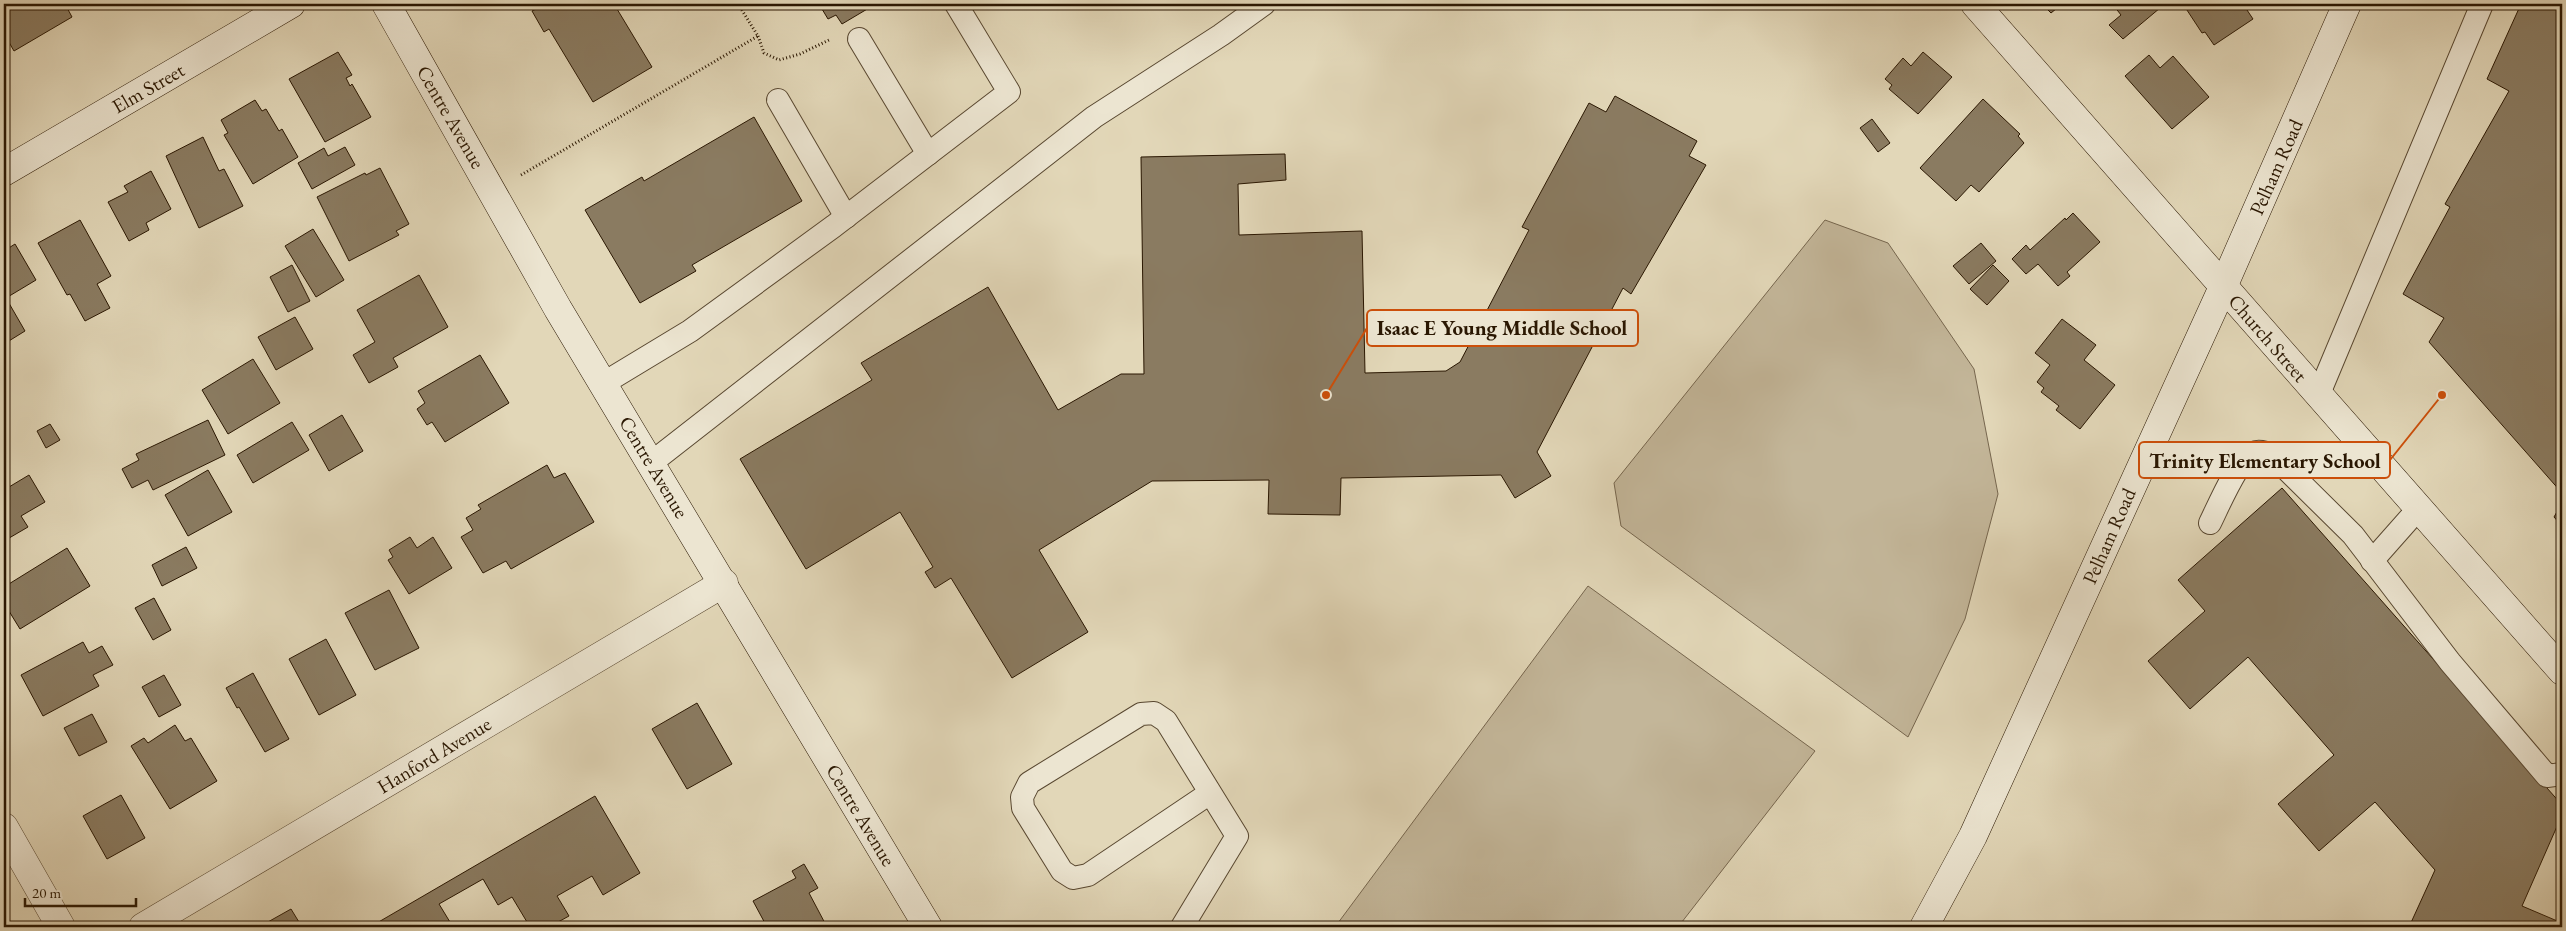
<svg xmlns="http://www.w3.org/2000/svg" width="2566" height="931" font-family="'EB Garamond',serif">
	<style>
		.pitch { fill: #c3b699; stroke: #76664e }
		.building { fill: #8a7b61; stroke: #2a1702 }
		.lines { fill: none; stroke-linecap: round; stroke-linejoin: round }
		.lane-casing { stroke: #584730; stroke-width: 24 }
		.street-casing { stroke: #584730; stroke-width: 29 }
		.secondary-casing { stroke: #2a1702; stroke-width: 29 }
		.path { stroke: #2a1702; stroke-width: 3; stroke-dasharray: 1 2.5; stroke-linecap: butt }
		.lane { stroke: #ece5d1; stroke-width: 22 }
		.street { stroke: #ece5d1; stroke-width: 28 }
		.secondary { stroke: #ece5d1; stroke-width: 28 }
		.labels { text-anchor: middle; stroke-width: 5; stroke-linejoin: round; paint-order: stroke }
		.street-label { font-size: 20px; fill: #2a1702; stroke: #ece5d1 }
		.leader { fill: none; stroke: #cc4f0a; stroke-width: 2 }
		.callout-dot { fill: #cc4f0a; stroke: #ece5d1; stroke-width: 2 }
		.callout { fill: #ece5d1; stroke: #cc4f0a; stroke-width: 2 }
		.callout-label { font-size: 21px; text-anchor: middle; font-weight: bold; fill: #2a1702 }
	</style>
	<rect width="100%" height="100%" fill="#e2d7b8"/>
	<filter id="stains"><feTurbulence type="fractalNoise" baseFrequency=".004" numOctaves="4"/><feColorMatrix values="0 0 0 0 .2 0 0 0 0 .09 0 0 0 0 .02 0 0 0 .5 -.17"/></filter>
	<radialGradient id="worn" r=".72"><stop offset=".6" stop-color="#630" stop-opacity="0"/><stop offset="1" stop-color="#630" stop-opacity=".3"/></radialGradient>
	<g class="pitch">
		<polygon points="1825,220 1888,243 1974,369 1998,494 1965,619 1908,737 1621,526 1614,483"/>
		<polygon points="1588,586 1815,751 1678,927 1335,927"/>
	</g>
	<g class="building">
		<polygon points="4,4 65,4 72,17 14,51 6,37 4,37"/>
		<polygon points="535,4 614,4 652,67 593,102 549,29 544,32 532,11 538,8"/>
		<polygon points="819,4 874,4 874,5 842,24 836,15 828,19"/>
		<polygon points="2042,4 2062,4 2051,13"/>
		<polygon points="2117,4 2157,4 2160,8 2123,39 2109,25 2121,15 2114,6"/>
		<polygon points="2183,4 2243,4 2253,19 2214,45 2205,32 2202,33"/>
		<polygon points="2521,4 2562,4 2562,493 2429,342 2444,318 2403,294 2450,207 2445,204 2509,91 2487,79"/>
		<polygon points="338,52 352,75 346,78 350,86 352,84 371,117 325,142 289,79"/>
		<polygon points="1923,52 1952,77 1918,114 1889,89 1892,85 1885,79 1903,58 1911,66"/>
		<polygon points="2149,55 2160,68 2173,56 2209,97 2172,129 2125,76"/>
		<polygon points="1615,96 1697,141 1689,156 1706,165 1631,294 1623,288 1537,452 1551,476 1515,498 1501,475 1341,478 1340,515 1268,514 1269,480 1152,481 1039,550 1088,632 1012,678 951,578 935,588 925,572 933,567 900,512 806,569 740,459 872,380 861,363 988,287 1058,410 1121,374 1144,374 1141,157 1285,154 1286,180 1238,184 1239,235 1362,231 1365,373 1446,371 1460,362 1529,230 1522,227 1589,103 1606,112"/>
		<polygon points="1983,99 2020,134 2018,136 2024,143 1979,192 1971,185 1956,201 1920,168"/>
		<polygon points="255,100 262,111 266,109 279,131 282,129 298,157 253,184 224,135 228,133 221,120"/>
		<polygon points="754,117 802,201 692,265 696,271 640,303 585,210 642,177 644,181"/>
		<polygon points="1872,119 1890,143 1878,152 1860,128"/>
		<polygon points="203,137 219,171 224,169 243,206 199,228 166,156"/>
		<polygon points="345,147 355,165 312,189 298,163 324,148 328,156"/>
		<polygon points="380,168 409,224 396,231 399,235 349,261 317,197 365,173 366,175"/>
		<polygon points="151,171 171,209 146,223 149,230 129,241 108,202 128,192 124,186"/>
		<polygon points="2073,213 2100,242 2067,272 2070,276 2058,286 2038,264 2026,274 2012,259 2026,245 2030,250 2065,218 2066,220"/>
		<polygon points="80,220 111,276 97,284 110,308 85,321 70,294 67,295 38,243"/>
		<polygon points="313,229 344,280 316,297 285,246"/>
		<polygon points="1981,243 1996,261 1969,284 1953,266"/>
		<polygon points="15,244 36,280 6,298 25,331 4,344 4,251"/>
		<polygon points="292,265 310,301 288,312 270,277"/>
		<polygon points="1993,265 2009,281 1987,305 1970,289"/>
		<polygon points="419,275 448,327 393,358 398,367 369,383 353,355 375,342 357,310"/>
		<polygon points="295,317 313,349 276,370 258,337"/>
		<polygon points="2062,319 2096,345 2084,360 2115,385 2080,429 2056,410 2059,406 2041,392 2044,388 2037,382 2050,365 2035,353"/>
		<polygon points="480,355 509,403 445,442 432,422 427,425 417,409 425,403 418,391"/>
		<polygon points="253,359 280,403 228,434 202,390"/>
		<polygon points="342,415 363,451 329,471 309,435"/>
		<polygon points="208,420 225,455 153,490 148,480 132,488 122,469 139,460 136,454"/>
		<polygon points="292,422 309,450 253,483 237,455"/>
		<polygon points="50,424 60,440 46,448 37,431"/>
		<polygon points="547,465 554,478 565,473 594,522 511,569 506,561 483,573 461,537 473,530 466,518 481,509 478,505"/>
		<polygon points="208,470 232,512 188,536 165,495"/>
		<polygon points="29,475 45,502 21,516 28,527 4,541 4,490"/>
		<polygon points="2282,488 2562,805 2562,815 2522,906 2562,923 2562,927 2409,927 2435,870 2375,802 2319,851 2278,804 2334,755 2248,657 2190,709 2148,661 2205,611 2178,580"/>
		<polygon points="2562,503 2562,526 2554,517"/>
		<polygon points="410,537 417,548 433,537 452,568 409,594 388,560 393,557 389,550"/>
		<polygon points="186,547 197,568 162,586 152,565"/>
		<polygon points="67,548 90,586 20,629 4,603 4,587"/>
		<polygon points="389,590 419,648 375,670 345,613"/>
		<polygon points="154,598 171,630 153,640 135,608"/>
		<polygon points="326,639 356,695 319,715 289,659"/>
		<polygon points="83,642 89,653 102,646 113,665 93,675 99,686 43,716 21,675"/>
		<polygon points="253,673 289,739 265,752 239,707 237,708 226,688"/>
		<polygon points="164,675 181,705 159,717 142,687"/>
		<polygon points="697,703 732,764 687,789 652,729"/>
		<polygon points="92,714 107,742 79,756 64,728"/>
		<polygon points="175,725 185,741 191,738 217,781 170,809 131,746 144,738 148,743"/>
		<polygon points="121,795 145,838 107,859 83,816"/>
		<polygon points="595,796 640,873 603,895 592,876 557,896 569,916 549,927 530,927 512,897 498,905 483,879 439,904 453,927 370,927"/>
		<polygon points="804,864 818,888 809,893 827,927 767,927 753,901 796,878 792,871"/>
		<polygon points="291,909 302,927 259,927"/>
	</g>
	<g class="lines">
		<defs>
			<g id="lane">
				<polyline points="859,39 928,154"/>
				<polyline points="778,100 846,217"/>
				<polyline points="604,383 690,331 834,226 1009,92 956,4"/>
				<polyline points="2318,396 2482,4"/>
				<polyline points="651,463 1094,117 1221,35 1264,4"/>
				<path d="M2210,523C2218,507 2238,459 2253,453C2259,450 2266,453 2272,455L2353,535L2450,662L2547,776L2562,774"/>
				<polyline points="2372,561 2418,509"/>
				<polyline points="1182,927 1237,836 1166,721 1154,713 1141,714 1029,783 1022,797 1023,808 1062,871 1073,878 1088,875 1210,793"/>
			</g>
			<g id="street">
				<polyline points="4,827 61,927"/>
				<polyline points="143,927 724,583"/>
			</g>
			<g id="secondary">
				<polyline points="386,4 558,309 928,927"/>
				<polyline points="1975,4 2562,671"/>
				<polyline points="4,172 291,4"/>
				<polyline points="1924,927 1973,836 2223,287 2347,4"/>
			</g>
		</defs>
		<use href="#lane" class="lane-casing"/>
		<use href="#street" class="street-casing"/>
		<use href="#secondary" class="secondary-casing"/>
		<g class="path">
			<polyline points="758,36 764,53 779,60 800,54 829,40"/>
			<polyline points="521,175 758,36 738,4"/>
		</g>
		<use href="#lane" class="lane"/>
		<use href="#street" class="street"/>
		<use href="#secondary" class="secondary"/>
	</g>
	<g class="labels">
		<g class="street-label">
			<text transform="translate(148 88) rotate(-30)" y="7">Elm Street</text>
			<text transform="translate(451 117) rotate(60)" y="7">Centre Avenue</text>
			<text transform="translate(2276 167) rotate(-66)" y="7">Pelham Road</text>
			<text transform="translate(2268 338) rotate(49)" y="7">Church Street</text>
			<text transform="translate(654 467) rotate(59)" y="7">Centre Avenue</text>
			<text transform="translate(2109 536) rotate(-66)" y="7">Pelham Road</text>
			<text transform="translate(434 755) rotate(-31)" y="7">Hanford Avenue</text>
			<text transform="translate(861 815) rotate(59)" y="7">Centre Avenue</text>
		</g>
	</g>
	<path class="leader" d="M1326 395L1367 328M2442 395L2390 460"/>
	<g class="callout-dot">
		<circle cx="1326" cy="395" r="5"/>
		<circle cx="2442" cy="395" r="5"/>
	</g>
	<g class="callout">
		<rect x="1367" y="310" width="271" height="36" rx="5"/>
		<rect x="2139" y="442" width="251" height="36" rx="5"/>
	</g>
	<g class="callout-label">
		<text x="1502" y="335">Isaac E Young Middle School</text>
		<text x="2265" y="468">Trinity Elementary School</text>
	</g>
	<rect width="2566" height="931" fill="none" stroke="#e2d7b8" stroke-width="20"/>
	<rect x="5" y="5" width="2556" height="921" fill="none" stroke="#2a1702" stroke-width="2.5"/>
	<rect x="10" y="10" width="2546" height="911" fill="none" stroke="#2a1702"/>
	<path d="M25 898v8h111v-8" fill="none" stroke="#2a1702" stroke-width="2.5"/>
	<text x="32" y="898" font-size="15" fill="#2a1702" stroke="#ece5d1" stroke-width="4" paint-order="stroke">20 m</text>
	<rect width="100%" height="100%" filter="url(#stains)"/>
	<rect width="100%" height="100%" fill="url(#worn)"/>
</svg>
